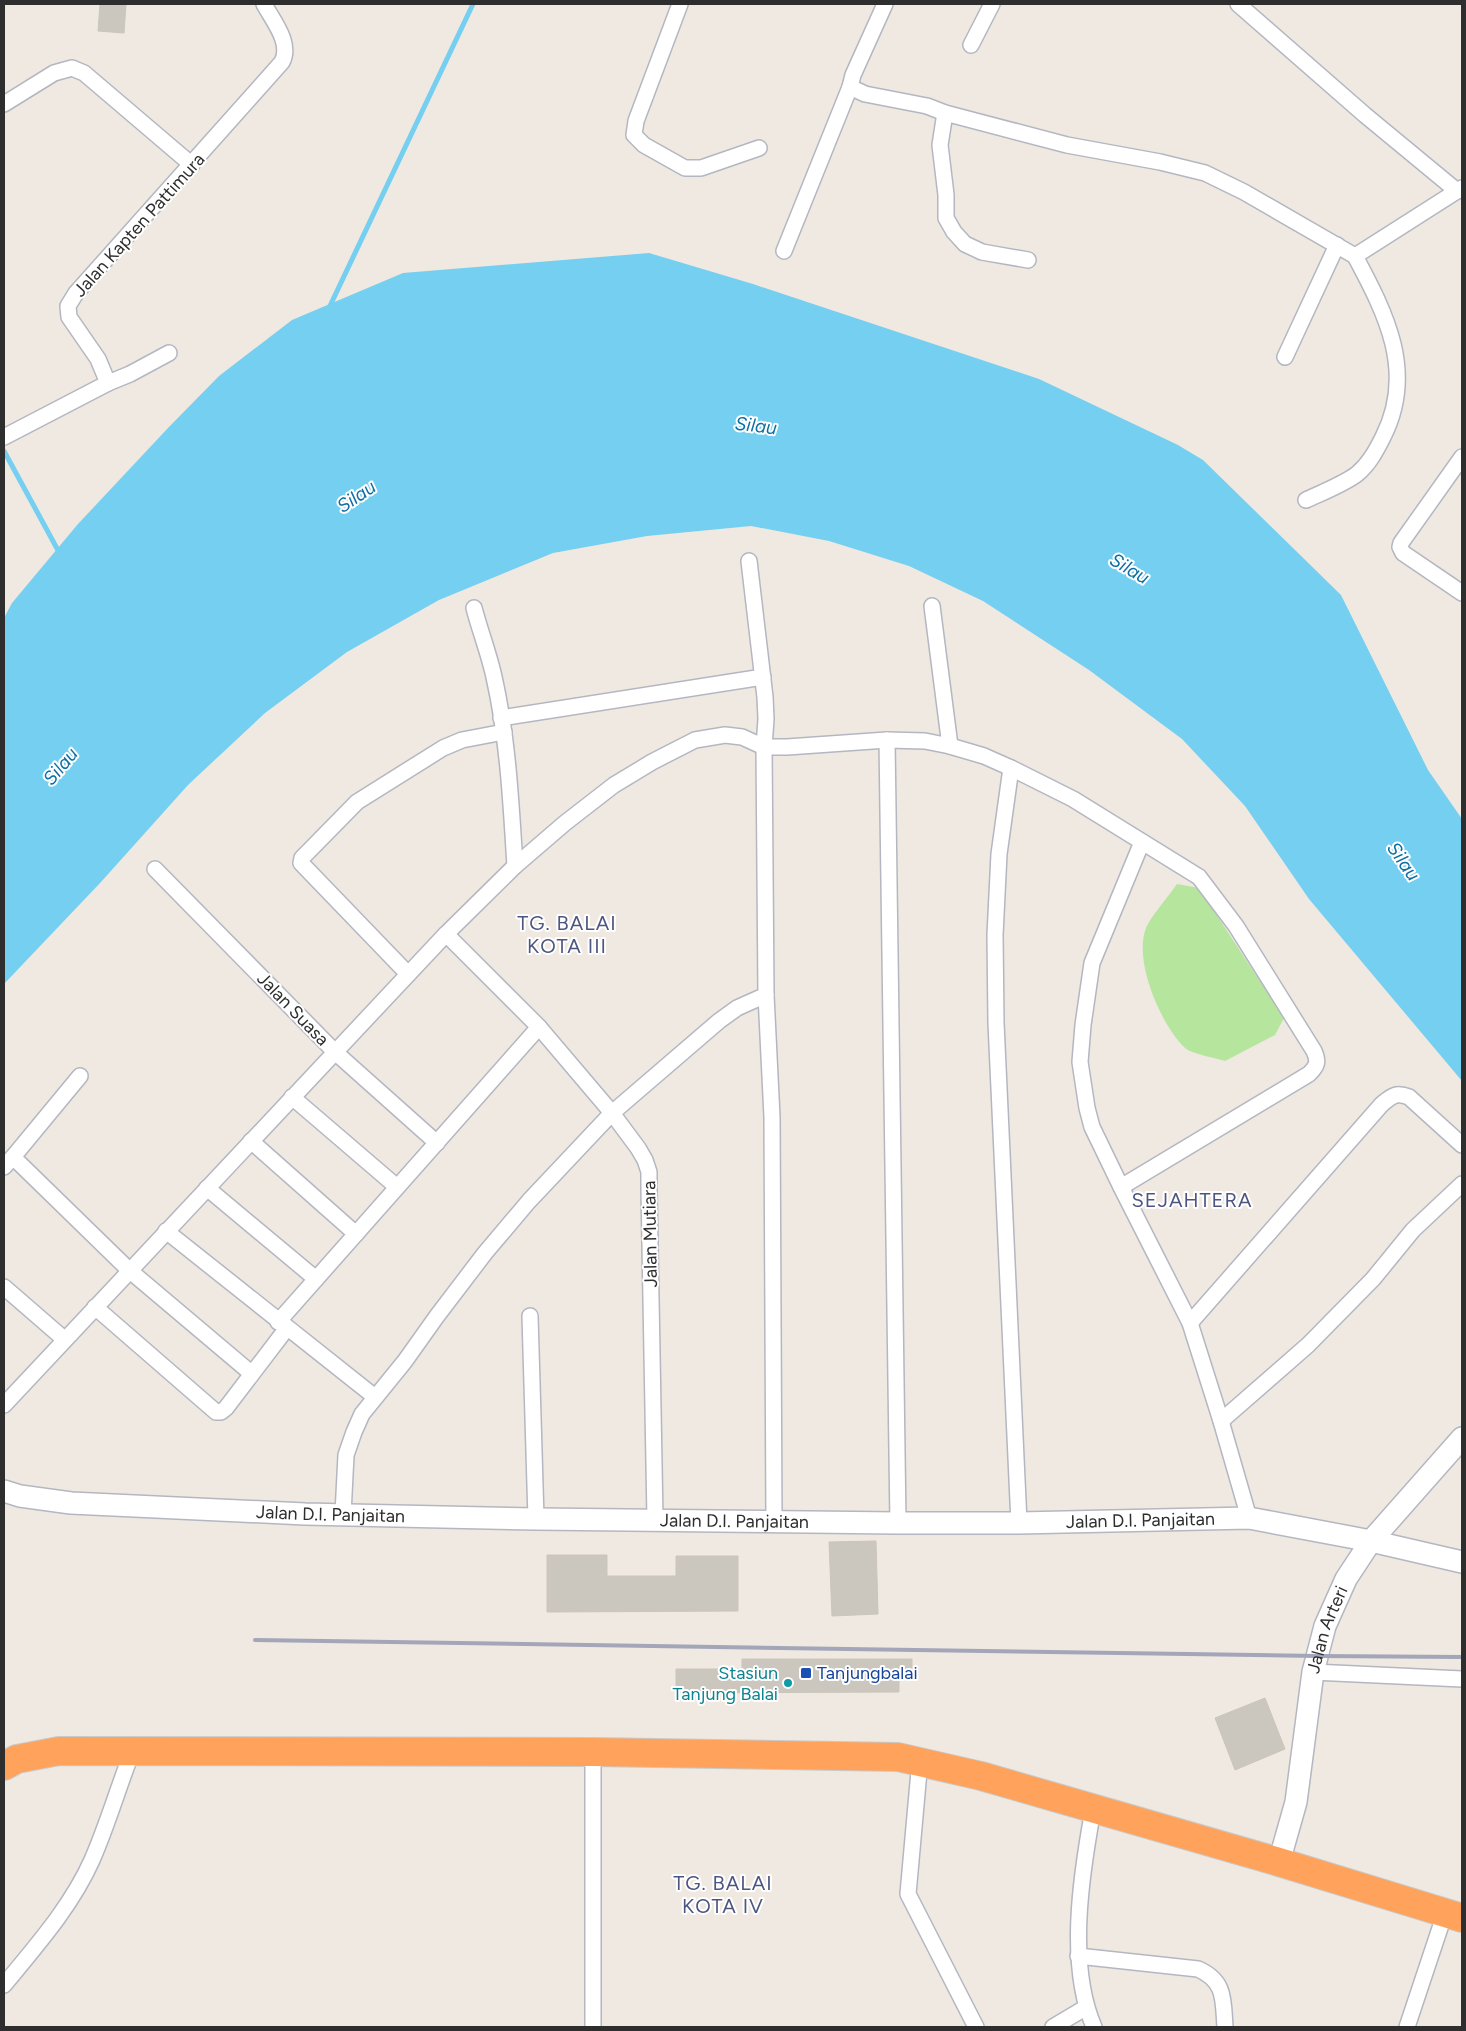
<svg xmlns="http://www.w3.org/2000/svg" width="1466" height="2031" font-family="Figtree,sans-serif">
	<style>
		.green { fill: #b6e59e }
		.water { fill: #75cff0 }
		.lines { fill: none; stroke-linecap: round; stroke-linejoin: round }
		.stream { stroke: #75cff0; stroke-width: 5 }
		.building { fill: #cbc7bf; stroke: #cbc5ba }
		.street-casing { stroke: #b4b7c1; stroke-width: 18 }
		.secondary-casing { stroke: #b4b7c1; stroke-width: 24 }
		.highway-casing { stroke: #c9c9c9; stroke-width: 30 }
		.street { stroke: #fff; stroke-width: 15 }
		.secondary { stroke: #fff; stroke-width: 21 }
		.highway { stroke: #ffa35c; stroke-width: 28 }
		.rail { stroke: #a3a6b8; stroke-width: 4 }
		.transit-dot { fill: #1a4fb4; stroke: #fff; stroke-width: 2 }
		.culture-dot { fill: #0f9aa8; stroke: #fff; stroke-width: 2 }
		.labels { text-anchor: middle; stroke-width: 4; stroke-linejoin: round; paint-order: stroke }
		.street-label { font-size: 18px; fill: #2e2e2e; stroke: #fff }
		.culture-label { font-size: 18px; fill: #0d838f; stroke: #fff; text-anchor: end }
		.transit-label { font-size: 18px; fill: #164399; stroke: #fff; text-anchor: start }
		.water-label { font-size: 19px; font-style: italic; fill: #0d6fa3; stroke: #fff }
		.quarter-label { font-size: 20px; letter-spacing: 1px; fill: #4d5680; stroke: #fff }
	</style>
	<rect width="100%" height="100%" fill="#efe9e1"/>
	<path class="green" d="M1177,884L1199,888L1284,1018L1275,1035L1225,1061C1216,1058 1192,1054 1185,1048C1161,1025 1133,961 1146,928C1151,916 1169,896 1177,884Z"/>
	<polygon class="water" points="649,253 753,284 1039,379 1178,445 1203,460 1341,595 1428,770 1462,819 1462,1081 1309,899 1245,806 1182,739 1089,670 983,601 909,566 829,541 751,526 647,536 553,553 439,600 347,652 265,713 188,785 101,882 4,984 4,618 12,603 78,524 168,428 219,376 292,320 403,273"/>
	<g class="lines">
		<g class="stream">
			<polyline points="329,308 473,4"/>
			<polyline points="4,451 60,554"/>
		</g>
	</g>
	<g class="building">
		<polygon points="100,4 126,4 124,33 98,31"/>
		<polygon points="876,1541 878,1614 832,1616 829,1542"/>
		<polygon points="547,1555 607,1555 607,1576 676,1576 676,1556 738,1556 738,1611 547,1612"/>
		<polygon points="742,1659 912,1659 912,1674 899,1674 899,1692 676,1693 676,1669 742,1669"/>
		<polygon points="1265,1698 1285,1749 1235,1770 1215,1718"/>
	</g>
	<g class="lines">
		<defs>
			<g id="street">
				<polyline points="680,4 636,121 634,135 644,145 685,168 701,168 759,148"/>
				<polyline points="885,4 853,75 850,87 865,94 927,106 945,113 1067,145 1160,162 1205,173 1244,192 1355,256 1457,191"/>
				<polyline points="1238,4 1365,115 1457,191 1462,188"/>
				<polyline points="971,45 992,4"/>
				<polyline points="4,104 54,73 72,68 84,73 192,165"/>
				<polyline points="945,113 940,145 946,195 946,218 954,232 965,244 982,252 1028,260"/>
				<polyline points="784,251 850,87"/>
				<polyline points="1285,357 1337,245"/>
				<polyline points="108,383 130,374 169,353"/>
				<path d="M4,437L108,383L98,359L69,317L68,306L76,293L282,62C292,43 273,21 264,4"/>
				<polyline points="1462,457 1401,543 1400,547 1403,553 1462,593"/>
				<path d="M1306,500C1321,493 1344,484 1357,474C1369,464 1376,451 1383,437C1416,372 1386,314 1355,256"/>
				<polyline points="749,561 765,697 766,719 764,747 766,995 772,1117 774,1522"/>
				<polyline points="932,606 950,746"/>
				<path d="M474,608C480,631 489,654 494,677C508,739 511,803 515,866"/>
				<polyline points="501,718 763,677"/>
				<polyline points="887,740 898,1523"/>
				<polyline points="1011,768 999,854 995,935 996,1023 1019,1523"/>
				<polyline points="1142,842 1092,963 1083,1025 1080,1062 1087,1108 1092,1127 1121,1187 1190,1323 1221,1421 1249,1518"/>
				<polyline points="155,869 335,1052 437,1143"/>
				<polyline points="446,934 539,1027 612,1113 638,1148 645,1160 649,1172 649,1189 655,1519"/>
				<polyline points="408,974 301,863 302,858 357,802 443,748 462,740 504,732"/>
				<polyline points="292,1097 397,1187"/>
				<polyline points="251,1141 356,1234"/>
				<polyline points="13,1157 80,1076"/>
				<polyline points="4,1167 13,1157 129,1270 251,1373"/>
				<polyline points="207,1188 316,1279"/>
				<polyline points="166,1231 375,1397"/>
				<polyline points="4,1287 64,1339"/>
				<polyline points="95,1307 216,1412 221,1412 226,1408 287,1328"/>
				<polyline points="530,1316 536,1519"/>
				<polyline points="278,1322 539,1027"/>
				<path d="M1190,1323L1382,1104C1392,1096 1396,1092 1409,1097L1462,1145"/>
				<path d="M4,1405L446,934L515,866L565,823L614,785L652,762L695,740L725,735L742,737L764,747H787L887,740L925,741L950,746L984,756L1011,768L1073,799L1199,877L1236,926L1314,1051C1319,1062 1317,1066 1309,1074L1121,1187"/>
				<polyline points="1221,1421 1308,1345 1373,1279 1413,1230 1462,1184"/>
				<polyline points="343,1514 346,1455 354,1432 362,1414 405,1361 437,1316 485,1253 529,1201 612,1113 719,1021 737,1008 766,995"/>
				<polyline points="1313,1672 1462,1679"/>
				<polyline points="593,1752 593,2027"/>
				<polyline points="920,1760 908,1894 976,2027"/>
				<path d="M1093,1810C1081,1875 1067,1965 1094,2027"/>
				<path d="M1078,1956L1198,1969C1226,1981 1223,2001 1225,2027"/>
				<path d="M4,1985C36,1946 71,1907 92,1860C107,1826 118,1788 132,1752"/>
				<polyline points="1053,2027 1085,2008"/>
				<polyline points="1407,2027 1445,1913"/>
			</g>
			<g id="secondary">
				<path id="s1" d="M4,1491L20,1496L71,1503L305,1514L536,1519L898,1523H1019L1249,1518L1371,1541L1462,1562"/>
				<path id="s2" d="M1279,1862L1296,1802L1313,1672L1325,1626L1346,1579L1371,1541L1462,1438"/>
			</g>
			<polyline id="highway" points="4,1766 17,1759 59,1751 593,1752 898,1757 981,1776 1279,1862 1462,1918"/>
		</defs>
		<use href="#street" class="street-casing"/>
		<use href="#secondary" class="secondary-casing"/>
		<use href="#highway" class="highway-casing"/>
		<use href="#street" class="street"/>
		<use href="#secondary" class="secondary"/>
		<use href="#highway" class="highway"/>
		<polyline class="rail" points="255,1640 1318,1656 1462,1657"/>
	</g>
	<rect class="transit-dot" x="800" y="1667" width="12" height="12" rx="2.5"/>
	<circle class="culture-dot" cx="788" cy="1683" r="5"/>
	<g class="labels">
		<g class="street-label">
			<text transform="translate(139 225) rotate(-48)" y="6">Jalan Kapten Pattimura</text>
			<text transform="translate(293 1009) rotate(46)" y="6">Jalan Suasa</text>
			<text transform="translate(650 1234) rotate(-91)" y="6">Jalan Mutiara</text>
			<text dy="6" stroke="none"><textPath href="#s1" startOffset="328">Jalan D.I. Panjaitan</textPath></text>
			<text dy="6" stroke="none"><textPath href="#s1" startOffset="1138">Jalan D.I. Panjaitan</textPath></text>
			<text dy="6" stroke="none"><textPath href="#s1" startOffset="732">Jalan D.I. Panjaitan</textPath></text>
			<text dy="6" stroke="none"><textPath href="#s2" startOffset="238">Jalan Arteri</textPath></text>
		</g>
		<g class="culture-label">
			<text x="778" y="1679">Stasiun<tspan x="778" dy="21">Tanjung Balai</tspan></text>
		</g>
		<g class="transit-label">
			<text x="817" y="1679">Tanjungbalai</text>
		</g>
		<g class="water-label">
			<text transform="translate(756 425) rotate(7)" y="7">Silau</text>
			<text transform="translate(356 496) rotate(-34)" y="7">Silau</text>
			<text transform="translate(1130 568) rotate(31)" y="7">Silau</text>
			<text transform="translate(60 766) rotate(-50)" y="7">Silau</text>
			<text transform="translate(1404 861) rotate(55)" y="7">Silau</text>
		</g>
		<g class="quarter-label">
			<text x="567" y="930">TG. BALAI<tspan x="567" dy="23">KOTA III</tspan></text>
			<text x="1192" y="1207">SEJAHTERA</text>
			<text x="723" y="1890">TG. BALAI<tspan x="723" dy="23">KOTA IV</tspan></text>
		</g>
	</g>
	<rect width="1466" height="2031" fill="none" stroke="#2e2e2e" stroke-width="10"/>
</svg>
